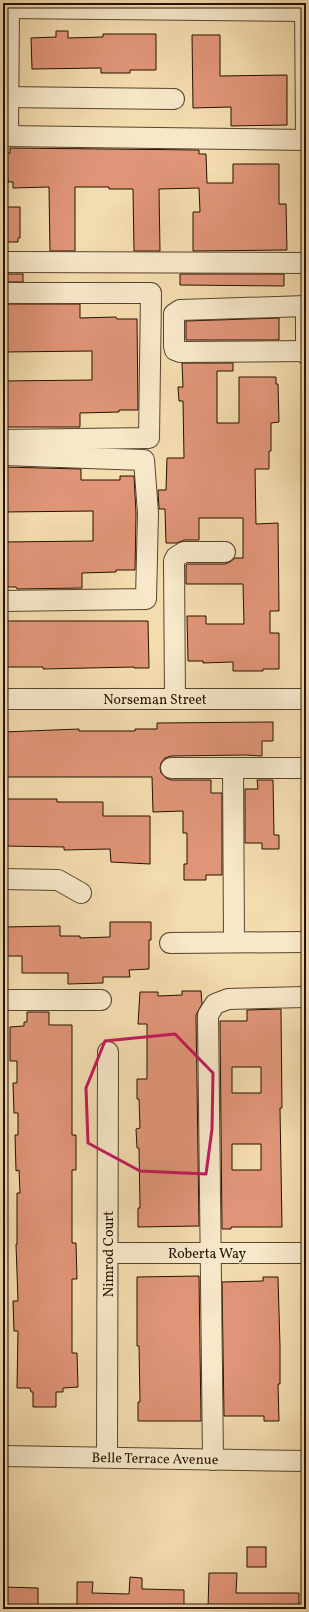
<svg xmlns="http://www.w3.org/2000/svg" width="309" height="1612" font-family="Vollkorn,serif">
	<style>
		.building { fill: #e09578; stroke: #251100; fill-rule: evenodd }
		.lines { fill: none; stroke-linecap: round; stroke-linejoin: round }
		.minor-casing { stroke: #58442c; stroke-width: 22 }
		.minor { stroke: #f7e8ca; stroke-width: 20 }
		.marked { fill: none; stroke: #c2185b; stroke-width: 3; stroke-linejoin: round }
		.labels { text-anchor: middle; stroke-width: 3; stroke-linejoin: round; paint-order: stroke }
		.street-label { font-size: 14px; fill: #251100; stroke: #f7e8ca }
	</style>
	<rect width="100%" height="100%" fill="#f3dcae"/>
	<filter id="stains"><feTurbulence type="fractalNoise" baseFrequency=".005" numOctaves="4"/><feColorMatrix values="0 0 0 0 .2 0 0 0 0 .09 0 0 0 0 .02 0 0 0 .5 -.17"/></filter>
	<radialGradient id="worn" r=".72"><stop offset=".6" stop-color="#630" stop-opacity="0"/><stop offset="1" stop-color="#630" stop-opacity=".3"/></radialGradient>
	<g class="building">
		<polygon points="56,31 68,31 68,38 103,37 103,34 156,34 156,70 130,70 130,73 101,73 101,68 32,69 31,38 56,37"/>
		<polygon points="192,35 220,35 220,76 287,75 287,125 231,126 231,107 193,108"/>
		<polygon points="10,148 199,150 199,154 206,154 207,183 233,183 233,164 279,164 279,204 286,204 287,250 193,251 193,212 200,212 199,188 159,189 160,251 134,251 133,189 109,189 109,187 75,187 75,251 50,251 49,187 13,188 13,182 8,182 8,178 6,178 5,153 10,153"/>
		<polygon points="3,207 20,207 20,238 18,238 18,242 3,242"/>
		<rect x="3" y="274" width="20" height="8"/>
		<polygon points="180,274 284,274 284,286 180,285"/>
		<polygon points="3,304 80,304 80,318 116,317 117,319 137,319 138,410 119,410 119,412 80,413 80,427 3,427 3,381 92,380 92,351 3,352"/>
		<polygon points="279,318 279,340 186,340 186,321"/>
		<polygon points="182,363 233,363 233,371 217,371 217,423 239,423 239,377 276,377 276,384 278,384 279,422 271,423 271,451 269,451 269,469 255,469 256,524 278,523 279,611 270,611 270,633 279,633 279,669 263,669 263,671 233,671 233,662 203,663 203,661 188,661 187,616 206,616 206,624 244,624 243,584 186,584 186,565 187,564 225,564 230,562 235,558 243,558 243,518 199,518 199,540 184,540 177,543 166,543 165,509 159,509 158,490 166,490 167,458 184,458 183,401 179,401 178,387 183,387"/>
		<polygon points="3,467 81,469 81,480 120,480 120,476 134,476 136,513 135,570 116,570 116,572 82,573 82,588 17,589 16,587 3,587 3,542 93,541 93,511 3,512"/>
		<polygon points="3,621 148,621 149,668 134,668 134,667 43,669 43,667 3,667"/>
		<polygon points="273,722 273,741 262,741 262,756 245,755 171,756 165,758 161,763 160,768 161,773 166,778 171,780 211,780 211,793 222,793 222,875 206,875 206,880 184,880 184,864 187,864 187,833 183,833 183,811 153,812 152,777 3,777 3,732 79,729 79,731 135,731 135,729 157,729 157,723"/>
		<polygon points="257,780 273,780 274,835 279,835 279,849 262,849 262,843 245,843 245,789 258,789"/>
		<polygon points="3,799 57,799 57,802 103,802 103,816 150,816 150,864 111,862 110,849 64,850 64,847 3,846"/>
		<polygon points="110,922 151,922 151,940 149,940 149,969 129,970 130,977 103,977 103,983 68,984 68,973 22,973 22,956 3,956 3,927 60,926 60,936 80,936 80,938 110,937"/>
		<polygon points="182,991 201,991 202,1004 196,1015 199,1226 138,1227 138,1208 140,1208 139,1148 137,1148 136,1129 140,1128 139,1099 137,1099 137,1079 147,1079 147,1024 138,1024 140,992 158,992 158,996 182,995"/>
		<path d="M281,1009L282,1108H280L282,1227H231V1229H222L220,1021H247V1010ZM232,1067H261V1093H232ZM232,1144H261V1170H232Z"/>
		<polygon points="27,1012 49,1012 49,1025 72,1025 72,1135 76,1135 76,1170 72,1170 72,1243 76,1243 77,1279 72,1279 72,1353 77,1353 78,1387 63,1388 63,1392 56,1392 56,1407 33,1407 33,1392 31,1392 30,1388 17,1388 18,1331 14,1331 13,1301 18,1301 16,1244 17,1244 17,1193 20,1193 19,1170 16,1171 15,1135 18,1135 18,1113 14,1113 13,1083 17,1083 17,1061 10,1061 10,1027 24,1026 24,1022 27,1022"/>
		<polygon points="199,1276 201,1421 138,1421 138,1402 140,1402 139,1346 137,1346 137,1277"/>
		<polygon points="263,1277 278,1277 280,1346 280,1384 278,1384 279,1421 264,1421 264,1416 224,1416 222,1282 263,1281"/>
		<rect x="247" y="1547" width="19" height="20"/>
		<polygon points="209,1573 237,1573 236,1593 299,1593 299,1609 258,1609 258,1607 236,1606 236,1609 208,1609"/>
		<polygon points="130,1577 142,1578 142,1589 184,1590 184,1609 77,1609 77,1582 93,1582 92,1593 129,1594"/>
		<polygon points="3,1587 38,1588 38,1609 3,1609"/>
	</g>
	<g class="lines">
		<defs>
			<g id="minor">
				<polyline points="305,3 306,140"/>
				<polyline points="3,8 305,11"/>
				<polyline points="3,97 174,99"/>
				<polyline points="3,136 306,140"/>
				<polyline points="8,136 9,8"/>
				<polyline points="3,262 306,263"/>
				<polyline points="3,293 151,293 149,438 3,440"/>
				<polyline points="306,306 306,354"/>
				<polyline points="306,351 180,352 175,350 174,346 174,314 180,310 306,306"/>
				<polyline points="3,455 144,460 148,513 146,599 3,601"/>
				<polyline points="3,699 306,699"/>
				<polyline points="175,699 174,561 176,557 184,552 225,552"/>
				<polyline points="171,768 306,768"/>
				<polyline points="233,768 234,942"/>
				<polyline points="3,879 58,880 81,893"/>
				<polyline points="170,943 306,942"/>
				<polyline points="3,1000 101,1000"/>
				<polyline points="108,1253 306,1253"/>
				<polyline points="3,1456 306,1461"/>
				<polyline points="107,1457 108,1052"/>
				<polyline points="213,1460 208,1015 215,1004 228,999 306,997"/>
			</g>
		</defs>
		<use href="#minor" class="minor-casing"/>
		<use href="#minor" class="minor"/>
	</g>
	<path class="marked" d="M175,1034L213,1073L212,1129L206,1174L140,1171L88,1143L86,1088L105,1041Z"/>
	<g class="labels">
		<g class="street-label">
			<text x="155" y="704">Norseman Street</text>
			<text x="207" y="1258">Roberta Way</text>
			<text transform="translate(108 1254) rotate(-90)" y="5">Nimrod Court</text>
			<text transform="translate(155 1458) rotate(1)" y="5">Belle Terrace Avenue</text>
		</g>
	</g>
	<rect width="309" height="1612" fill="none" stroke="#f3dcae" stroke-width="16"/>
	<rect x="4" y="4" width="301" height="1604" fill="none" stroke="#251100" stroke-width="2"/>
	<rect x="8" y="8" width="293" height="1596" fill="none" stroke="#251100"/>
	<rect width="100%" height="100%" filter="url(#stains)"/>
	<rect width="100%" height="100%" fill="url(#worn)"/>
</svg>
